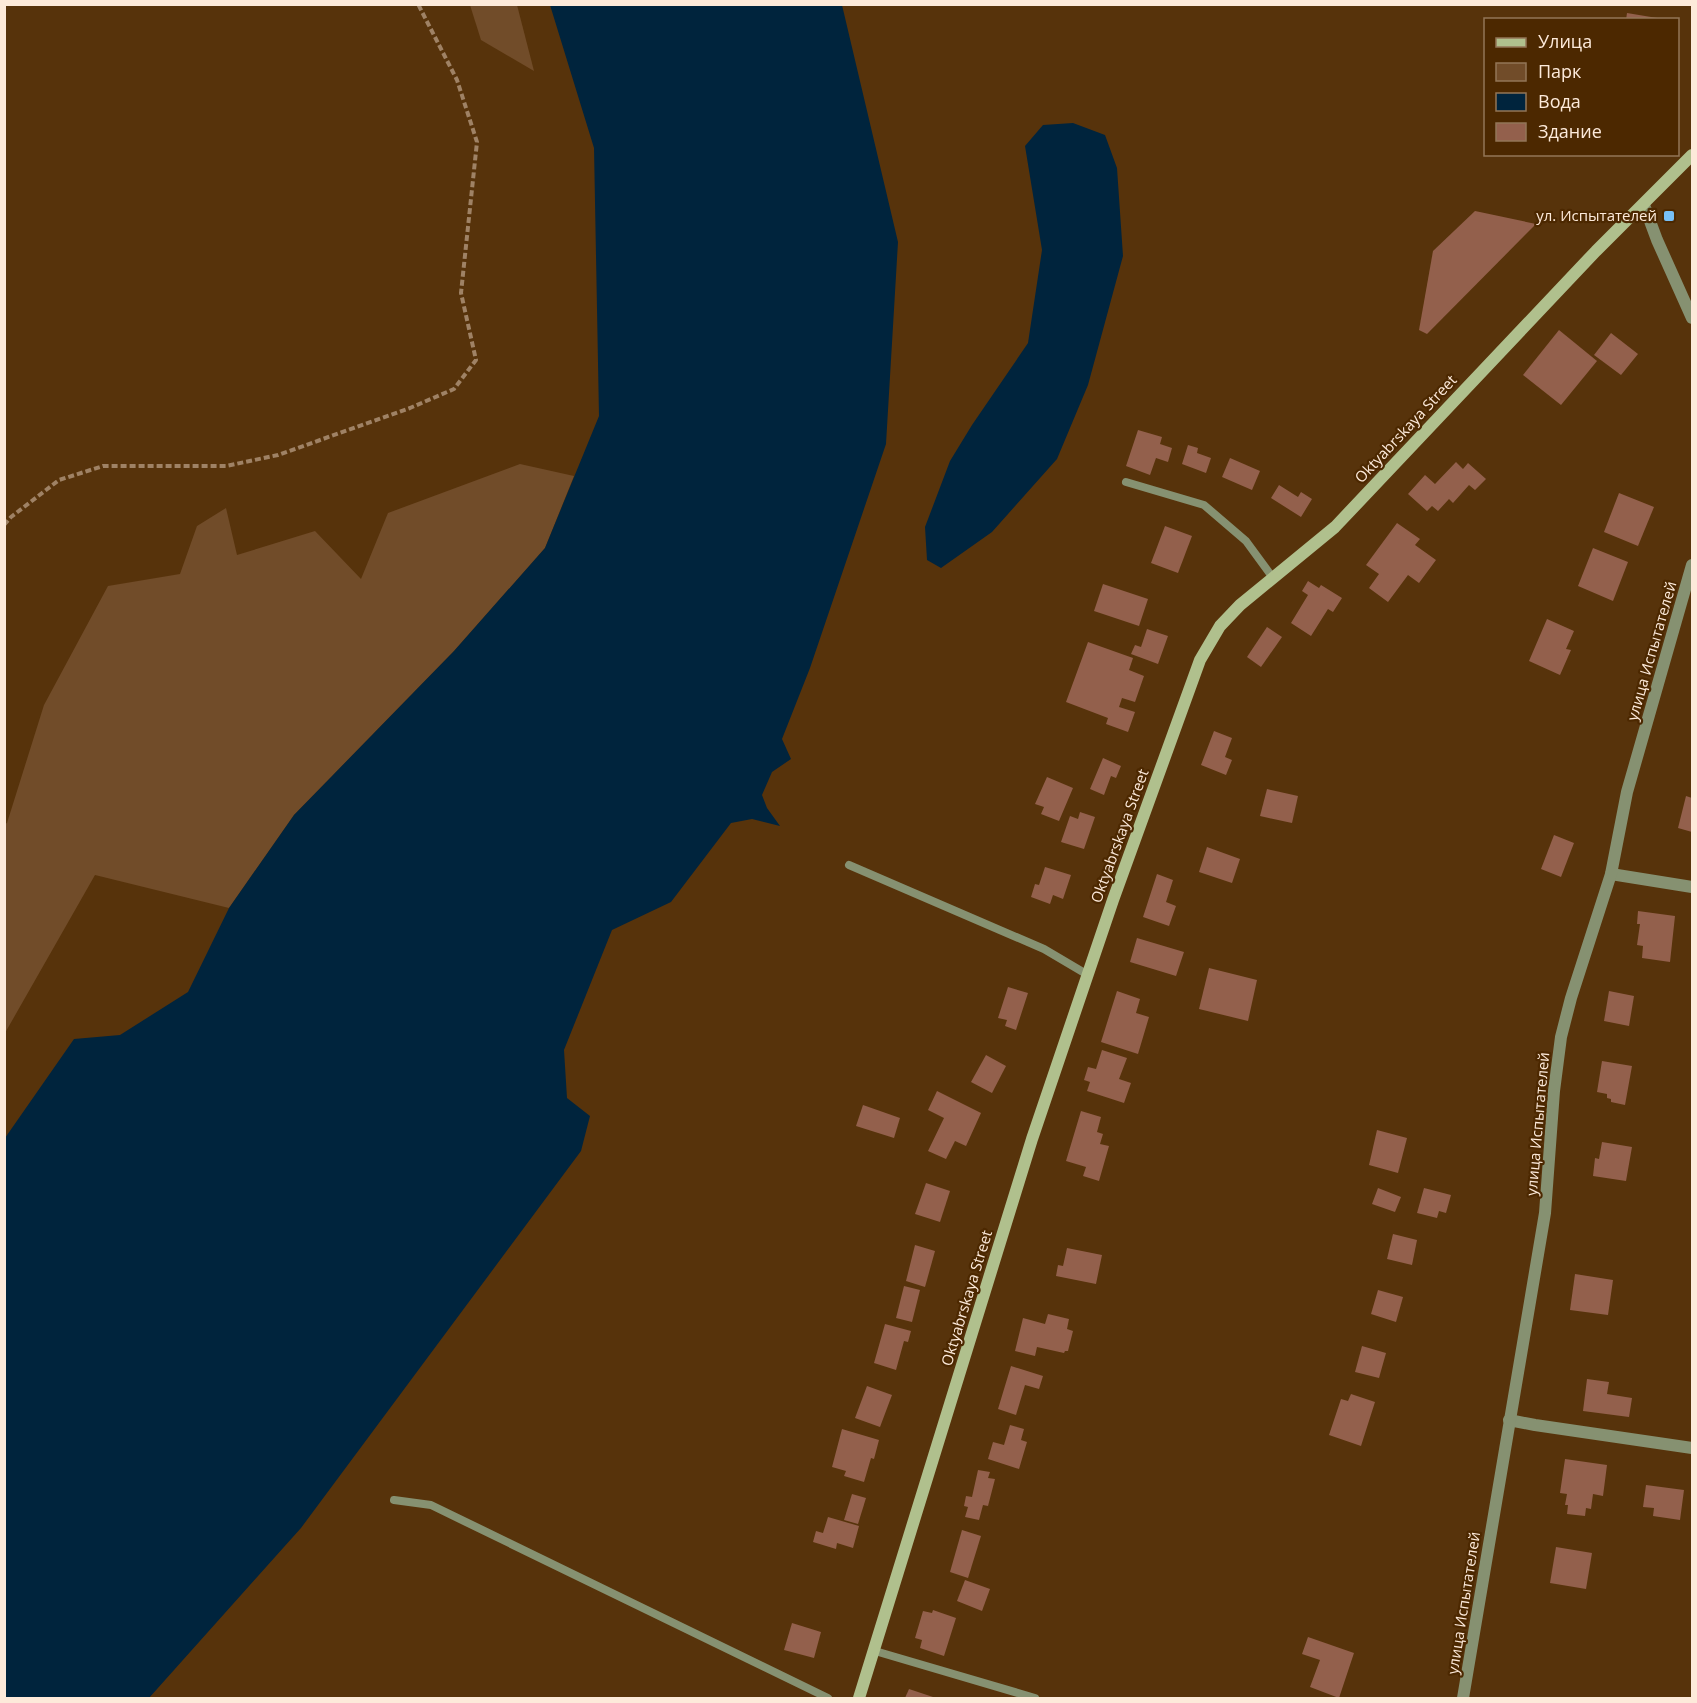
<svg xmlns="http://www.w3.org/2000/svg" width="1697" height="1703" font-family="'Open Sans',sans-serif">
	<style>
		.green { fill: #714c29 }
		.water { fill: #00243d }
		.building { fill: #93604c }
		.lines { fill: none; stroke-linecap: round; stroke-linejoin: round }
		.path { stroke: #9f8265; stroke-width: 4; stroke-dasharray: 6 3; stroke-linecap: butt }
		.lane { stroke: #869171; stroke-width: 8 }
		.street { stroke: #869171; stroke-width: 12 }
		.secondary { stroke: #b0c08d; stroke-width: 12 }
		.poi-dot { fill: #77c0f7; stroke: #4c2800; stroke-width: 2 }
		.labels { text-anchor: middle; stroke-width: 4.5; stroke-linejoin: round; paint-order: stroke }
		.poi-label { font-size: 15px; fill: #fdeada; stroke: #4c2800; text-anchor: end }
		.street-label { font-size: 15px; fill: #fdeada; stroke: #4c2800 }
	</style>
	<rect width="100%" height="100%" fill="#57330b"/>
	<g class="green">
		<polygon points="470,5 517,5 534,71 481,40"/>
		<polygon points="520,464 574,476 545,548 454,651 294,815 229,908 95,875 5,1033 5,824 7,823 44,705 108,586 180,574 197,526 226,508 237,555 315,531 361,579 388,513"/>
	</g>
	<g class="water">
		<polygon points="550,5 842,5 898,242 886,444 810,668 782,739 791,759 772,772 762,795 767,808 780,826 752,819 731,823 671,902 612,930 564,1050 567,1098 590,1116 581,1151 301,1528 149,1698 5,1698 5,1138 74,1039 120,1035 188,992 229,908 294,815 454,651 545,548 599,416 594,148"/>
		<polygon points="1073,123 1105,135 1117,168 1123,256 1088,385 1057,459 992,532 941,568 927,560 925,527 950,461 972,425 1028,343 1042,250 1025,146 1043,125"/>
	</g>
	<g class="building">
		<polygon points="1627,13 1657,18 1657,20 1626,20"/>
		<polygon points="1475,211 1536,224 1427,334 1419,330 1433,251"/>
		<polygon points="1559,330 1597,361 1561,405 1523,375"/>
		<polygon points="1611,333 1638,354 1621,375 1594,355"/>
		<polygon points="1138,430 1162,437 1160,444 1172,448 1168,462 1156,458 1150,475 1126,466"/>
		<polygon points="1188,445 1198,448 1197,453 1211,458 1206,473 1182,464"/>
		<polygon points="1230,458 1260,471 1252,490 1222,477"/>
		<polygon points="1456,462 1463,469 1468,463 1486,479 1475,490 1469,485 1453,503 1449,499 1438,511 1432,506 1427,511 1408,494 1425,475 1435,484"/>
		<polygon points="1279,485 1298,497 1301,492 1312,499 1301,517 1271,498"/>
		<polygon points="1619,493 1654,507 1638,546 1604,532"/>
		<polygon points="1397,523 1420,539 1415,545 1436,560 1419,583 1408,575 1388,602 1369,588 1379,574 1366,565"/>
		<polygon points="1165,526 1192,536 1178,573 1151,563"/>
		<polygon points="1593,548 1628,562 1613,601 1578,586"/>
		<polygon points="1308,581 1319,588 1321,585 1342,598 1333,612 1328,609 1311,636 1291,623 1308,595 1302,591"/>
		<polygon points="1103,584 1148,599 1139,626 1094,611"/>
		<polygon points="1547,619 1574,631 1566,649 1571,650 1560,675 1529,661"/>
		<polygon points="1267,627 1282,637 1261,667 1247,657"/>
		<polygon points="1147,629 1168,636 1158,664 1131,654 1135,645 1141,647"/>
		<polygon points="1088,642 1133,658 1129,670 1144,676 1135,702 1122,698 1119,707 1135,712 1128,732 1106,724 1108,718 1066,702"/>
		<polygon points="1214,731 1232,738 1225,757 1232,760 1226,775 1201,765"/>
		<polygon points="1103,758 1121,766 1116,778 1111,776 1104,795 1090,789"/>
		<polygon points="1047,777 1073,788 1059,821 1041,814 1044,807 1035,804"/>
		<polygon points="1267,789 1298,796 1292,823 1260,816"/>
		<polygon points="1686,796 1692,798 1692,832 1678,828"/>
		<polygon points="1080,812 1095,817 1084,849 1061,842 1070,816 1078,819"/>
		<polygon points="1554,835 1574,843 1561,877 1541,869"/>
		<polygon points="1207,847 1240,859 1232,883 1199,872"/>
		<polygon points="1045,867 1071,875 1063,899 1053,895 1050,904 1031,897 1035,884 1039,885"/>
		<polygon points="1157,874 1173,880 1166,902 1176,906 1169,926 1143,917"/>
		<polygon points="1638,911 1675,916 1670,962 1642,958 1643,946 1637,945 1640,924 1637,924"/>
		<polygon points="1137,938 1184,952 1176,976 1130,962"/>
		<polygon points="1209,968 1257,980 1248,1021 1199,1009"/>
		<polygon points="1008,987 1028,993 1016,1030 1005,1026 1007,1020 998,1018"/>
		<polygon points="1117,991 1140,999 1136,1013 1149,1017 1138,1054 1101,1042"/>
		<polygon points="1609,991 1634,996 1629,1026 1604,1021"/>
		<polygon points="1102,1050 1127,1058 1119,1079 1131,1083 1124,1103 1087,1091 1090,1082 1084,1080 1088,1067 1096,1069"/>
		<polygon points="986,1055 1006,1066 992,1093 971,1082"/>
		<polygon points="1602,1061 1632,1066 1625,1105 1611,1102 1611,1099 1607,1098 1607,1094 1597,1092"/>
		<polygon points="937,1091 981,1113 966,1146 955,1141 946,1159 928,1151 944,1118 928,1110"/>
		<polygon points="863,1105 900,1118 894,1138 856,1126"/>
		<polygon points="1081,1111 1101,1117 1097,1132 1103,1134 1100,1144 1109,1146 1099,1181 1083,1176 1086,1167 1066,1161"/>
		<polygon points="1377,1130 1407,1138 1398,1173 1369,1165"/>
		<polygon points="1602,1142 1632,1147 1626,1181 1593,1176 1595,1158 1599,1159"/>
		<polygon points="926,1183 950,1191 940,1222 915,1214"/>
		<polygon points="1378,1188 1401,1197 1395,1212 1372,1204"/>
		<polygon points="1424,1188 1451,1195 1446,1213 1439,1211 1437,1218 1417,1213"/>
		<polygon points="1393,1234 1417,1240 1412,1265 1387,1259"/>
		<polygon points="915,1245 935,1251 925,1287 906,1281"/>
		<polygon points="1067,1248 1102,1255 1096,1284 1056,1276 1058,1265 1063,1266"/>
		<polygon points="1575,1274 1613,1280 1608,1315 1570,1310"/>
		<polygon points="904,1286 920,1290 912,1322 896,1318"/>
		<polygon points="1378,1290 1403,1297 1396,1322 1371,1314"/>
		<polygon points="1048,1314 1069,1319 1067,1329 1073,1331 1068,1351 1065,1351 1064,1353 1037,1347 1035,1356 1015,1351 1023,1318 1045,1324"/>
		<polygon points="885,1324 911,1331 908,1342 904,1341 896,1370 874,1363"/>
		<polygon points="1362,1346 1386,1353 1379,1378 1355,1372"/>
		<polygon points="1011,1366 1043,1376 1039,1389 1025,1385 1016,1415 998,1409"/>
		<polygon points="1587,1379 1609,1382 1607,1394 1632,1398 1629,1417 1583,1411"/>
		<polygon points="867,1386 892,1395 880,1427 855,1418"/>
		<polygon points="1351,1394 1375,1402 1361,1446 1329,1435 1341,1399 1348,1401"/>
		<polygon points="1010,1425 1024,1429 1021,1440 1027,1442 1019,1469 988,1459 993,1442 1004,1445"/>
		<polygon points="842,1429 879,1440 874,1459 871,1458 864,1482 844,1476 846,1471 832,1467"/>
		<polygon points="1565,1459 1607,1465 1603,1496 1593,1494 1591,1509 1586,1508 1585,1516 1567,1514 1568,1505 1565,1505 1567,1494 1560,1493"/>
		<polygon points="978,1470 990,1472 988,1478 995,1479 988,1506 983,1505 979,1520 965,1517 968,1507 964,1506 966,1496 972,1497"/>
		<polygon points="1646,1485 1684,1490 1680,1520 1653,1516 1654,1508 1643,1507"/>
		<polygon points="852,1494 866,1498 858,1524 844,1520"/>
		<polygon points="828,1517 859,1526 853,1548 837,1543 836,1549 813,1542 816,1531 823,1533"/>
		<polygon points="962,1530 981,1536 968,1578 950,1572"/>
		<polygon points="1556,1547 1592,1553 1586,1589 1550,1583"/>
		<polygon points="965,1580 990,1589 982,1611 957,1601"/>
		<polygon points="933,1610 956,1618 944,1656 920,1648 922,1640 915,1638 923,1611 932,1613"/>
		<polygon points="792,1623 821,1632 814,1658 784,1650"/>
		<polygon points="1308,1637 1354,1653 1339,1698 1310,1687 1320,1660 1302,1654"/>
		<polygon points="909,1689 936,1698 905,1698"/>
	</g>
	<g class="lines">
		<polyline class="path" points="4,525 11,517 59,480 103,466 226,466 278,455 410,408 454,389 476,360 461,293 477,142 457,80 418,4"/>
		<g class="lane">
			<polyline points="1126,482 1204,505 1246,541 1273,578"/>
			<polyline points="849,865 1044,949 1088,975"/>
			<polyline points="394,1500 431,1505 828,1698"/>
			<polyline points="875,1651 1035,1698"/>
		</g>
		<g class="street">
			<polyline points="1644,205 1657,240 1692,318"/>
			<polyline points="1611,874 1692,887"/>
			<polyline points="1509,1420 1535,1425 1692,1448"/>
			<polyline points="1463,1698 1545,1213 1554,1091 1561,1037 1571,998 1611,874 1627,792 1692,565"/>
		</g>
		<polyline class="secondary" points="859,1698 1032,1139 1113,900 1200,660 1220,626 1240,605 1335,527 1596,251 1692,155"/>
	</g>
	<rect class="poi-dot" x="1663" y="210" width="12" height="12" rx="3"/>
	<g class="labels">
		<g class="poi-label">
			<text x="1657" y="221">ул. Испытателей</text>
		</g>
		<g class="street-label">
			<text transform="translate(1406 429) rotate(-47)" y="5">Oktyabrskaya Street</text>
			<text transform="translate(1652 651) rotate(-74)" y="5">улица Испытателей</text>
			<text transform="translate(1120 836) rotate(-70)" y="5">Oktyabrskaya Street</text>
			<text transform="translate(1538 1124) rotate(-85)" y="5">улица Испытателей</text>
			<text transform="translate(967 1298) rotate(-73)" y="5">Oktyabrskaya Street</text>
			<text transform="translate(1464 1603) rotate(-81)" y="5">улица Испытателей</text>
		</g>
	</g>
	<rect width="1697" height="1703" fill="none" stroke="#fdeada" stroke-width="12"/>
	<rect x="1484" y="18" width="195" height="138" fill="#4c2800" stroke="#937657" stroke-width="1.5"/>
	<rect x="1496" y="38" width="30" height="9" fill="#b0c08d" stroke="#937657" stroke-width="1.5"/>
	<text x="1538" y="48" font-size="18" fill="#fdeada">Улица</text>
	<rect x="1496" y="63" width="30" height="18" fill="#714c29" stroke="#937657" stroke-width="1.5"/>
	<text x="1538" y="78" font-size="18" fill="#fdeada">Парк</text>
	<rect x="1496" y="93" width="30" height="18" fill="#00243d" stroke="#937657" stroke-width="1.5"/>
	<text x="1538" y="108" font-size="18" fill="#fdeada">Вода</text>
	<rect x="1496" y="123" width="30" height="18" fill="#93604c" stroke="#937657" stroke-width="1.5"/>
	<text x="1538" y="138" font-size="18" fill="#fdeada">Здание</text>
</svg>
